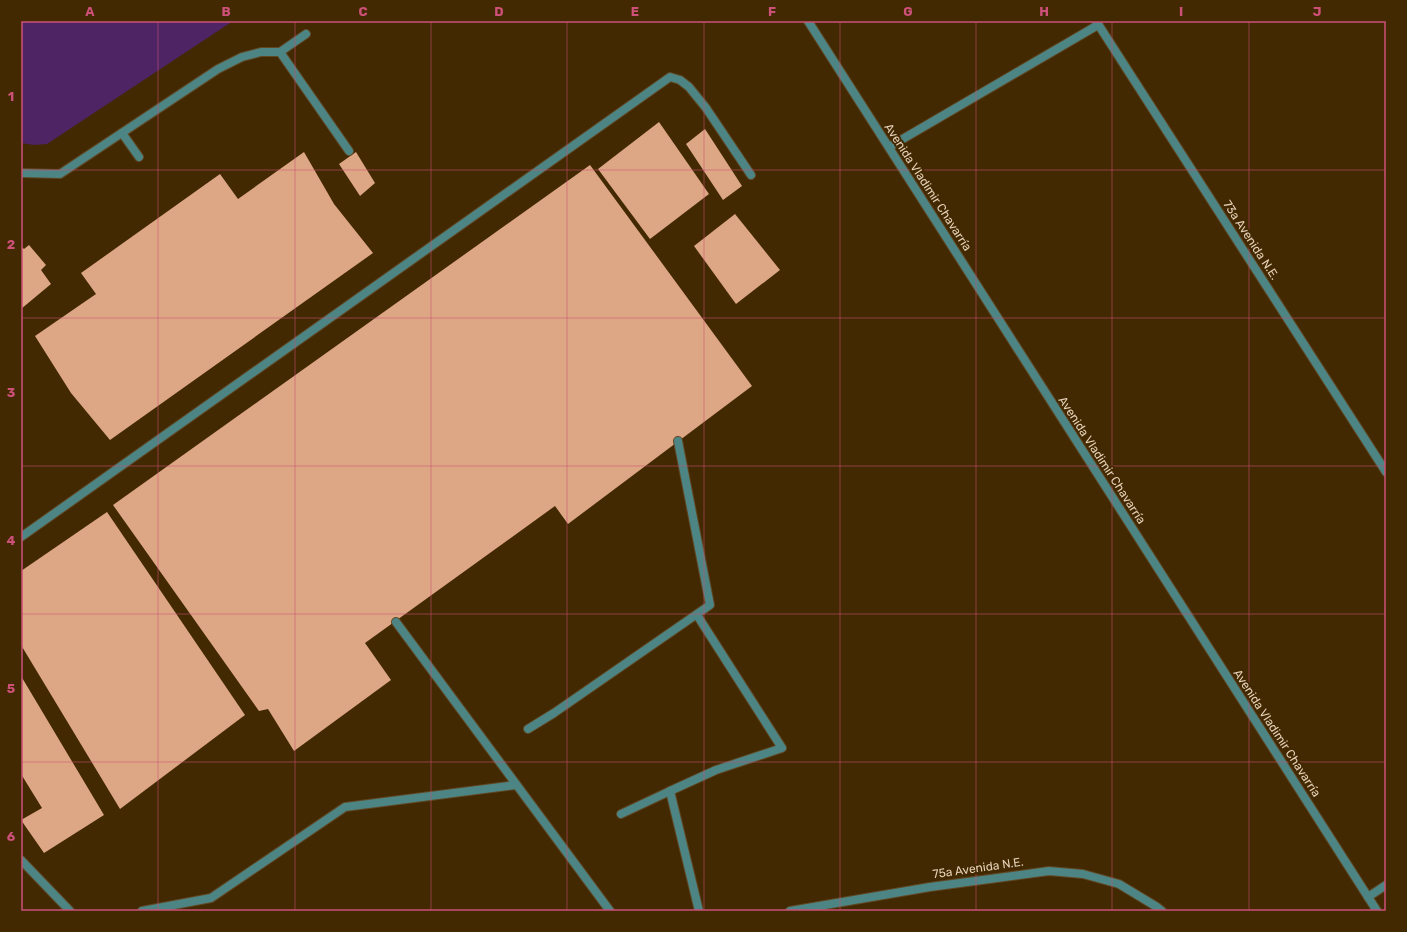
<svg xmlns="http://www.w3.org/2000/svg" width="1407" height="932" font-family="Rubik,sans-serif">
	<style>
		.green { fill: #4e2464 }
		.building { fill: #dda785 }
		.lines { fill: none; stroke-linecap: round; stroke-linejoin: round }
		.service-casing { stroke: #604723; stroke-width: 10 }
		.minor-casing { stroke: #604723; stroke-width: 10 }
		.tertiary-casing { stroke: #604723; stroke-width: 10 }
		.service { stroke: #4c8583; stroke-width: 8 }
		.minor { stroke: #4c8583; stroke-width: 8 }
		.tertiary { stroke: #4c8583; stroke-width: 8 }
		.grid { fill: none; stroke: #cc5077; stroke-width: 1; stroke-opacity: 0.55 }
		.labels { text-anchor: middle; stroke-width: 4; stroke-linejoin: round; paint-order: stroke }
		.street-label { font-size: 12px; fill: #e5d1b8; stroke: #432902 }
		.neatline { fill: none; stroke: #cc5077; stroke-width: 1.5 }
		.grid-label { font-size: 13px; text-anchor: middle; font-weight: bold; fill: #cc5077 }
	</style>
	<rect width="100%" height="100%" fill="#432902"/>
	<polygon class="green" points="21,21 233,21 47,144 34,145 21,143"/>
	<g class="building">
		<polygon points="659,122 709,194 650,239 598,169"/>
		<polygon points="705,129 742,186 723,200 686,144"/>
		<polygon points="304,152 334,204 373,253 110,440 71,393 35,336 96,294 81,273 220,174 238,199"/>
		<polygon points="356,152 375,183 360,196 339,164"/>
		<polygon points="590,165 752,386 568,524 555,506 365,643 391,680 294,751 268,709 259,711 113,505"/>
		<polygon points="735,214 780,270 736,304 694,246"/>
		<polygon points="29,245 46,265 41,270 51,284 21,309 21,246 24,249"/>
		<polygon points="107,512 245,715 120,809 21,645 21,571"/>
		<polygon points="21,676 104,815 44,853 21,820 42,808 21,774"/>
	</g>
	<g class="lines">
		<defs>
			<g id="service">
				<polyline points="280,52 349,151"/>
				<polyline points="122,133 139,157"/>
				<polyline points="21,173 60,174 218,69 242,57 261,52 280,52 306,34"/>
				<polyline points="21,537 670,77 680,80 689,87 706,108 751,175"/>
				<polyline points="697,615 782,748 716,770 670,791 699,911"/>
				<polyline points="396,622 610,911"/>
				<polyline points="528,729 554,713 710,605 678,441"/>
				<polyline points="621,814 670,791"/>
				<polyline points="21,860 70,911"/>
				<polyline points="142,911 211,898 345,807 516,785"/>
			</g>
			<g id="minor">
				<polyline points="1096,21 1386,472"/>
				<polyline points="889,147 1098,25"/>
				<polyline points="1368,897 1386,885"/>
				<polyline points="790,911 930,887 1049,871 1083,874 1119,884 1157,907 1162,911"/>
			</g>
			<polyline id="tertiary" points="808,21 1377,911"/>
		</defs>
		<use href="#service" class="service-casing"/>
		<use href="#minor" class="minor-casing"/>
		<use href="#tertiary" class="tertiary-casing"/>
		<use href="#service" class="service"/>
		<use href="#minor" class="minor"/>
		<use href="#tertiary" class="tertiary"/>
	</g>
	<path class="grid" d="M158,21V911M295,21V911M431,21V911M567,21V911M704,21V911M840,21V911M976,21V911M1112,21V911M1249,21V911M21,170H1386M21,318H1386M21,466H1386M21,614H1386M21,762H1386"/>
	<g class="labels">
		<g class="street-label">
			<text transform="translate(928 187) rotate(57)" y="4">Avenida Vladimir Chavarría</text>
			<text transform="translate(1251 240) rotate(57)" y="4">73a Avenida N.E.</text>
			<text transform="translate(1102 460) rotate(57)" y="4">Avenida Vladimir Chavarría</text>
			<text transform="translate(1277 733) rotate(57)" y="4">Avenida Vladimir Chavarría</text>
			<text transform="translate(978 868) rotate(-8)" y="4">75a Avenida N.E.</text>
		</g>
	</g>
	<rect width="1407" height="932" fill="none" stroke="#432902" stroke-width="44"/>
	<rect x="22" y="22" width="1363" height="888" class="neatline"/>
	<g class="grid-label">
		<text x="90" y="16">A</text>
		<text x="226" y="16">B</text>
		<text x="363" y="16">C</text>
		<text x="499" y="16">D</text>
		<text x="635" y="16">E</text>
		<text x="772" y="16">F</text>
		<text x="908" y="16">G</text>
		<text x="1044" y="16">H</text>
		<text x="1181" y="16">I</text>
		<text x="1317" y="16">J</text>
		<text x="11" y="101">1</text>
		<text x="11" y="249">2</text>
		<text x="11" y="397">3</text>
		<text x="11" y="545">4</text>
		<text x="11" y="693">5</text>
		<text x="11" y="841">6</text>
	</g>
</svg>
